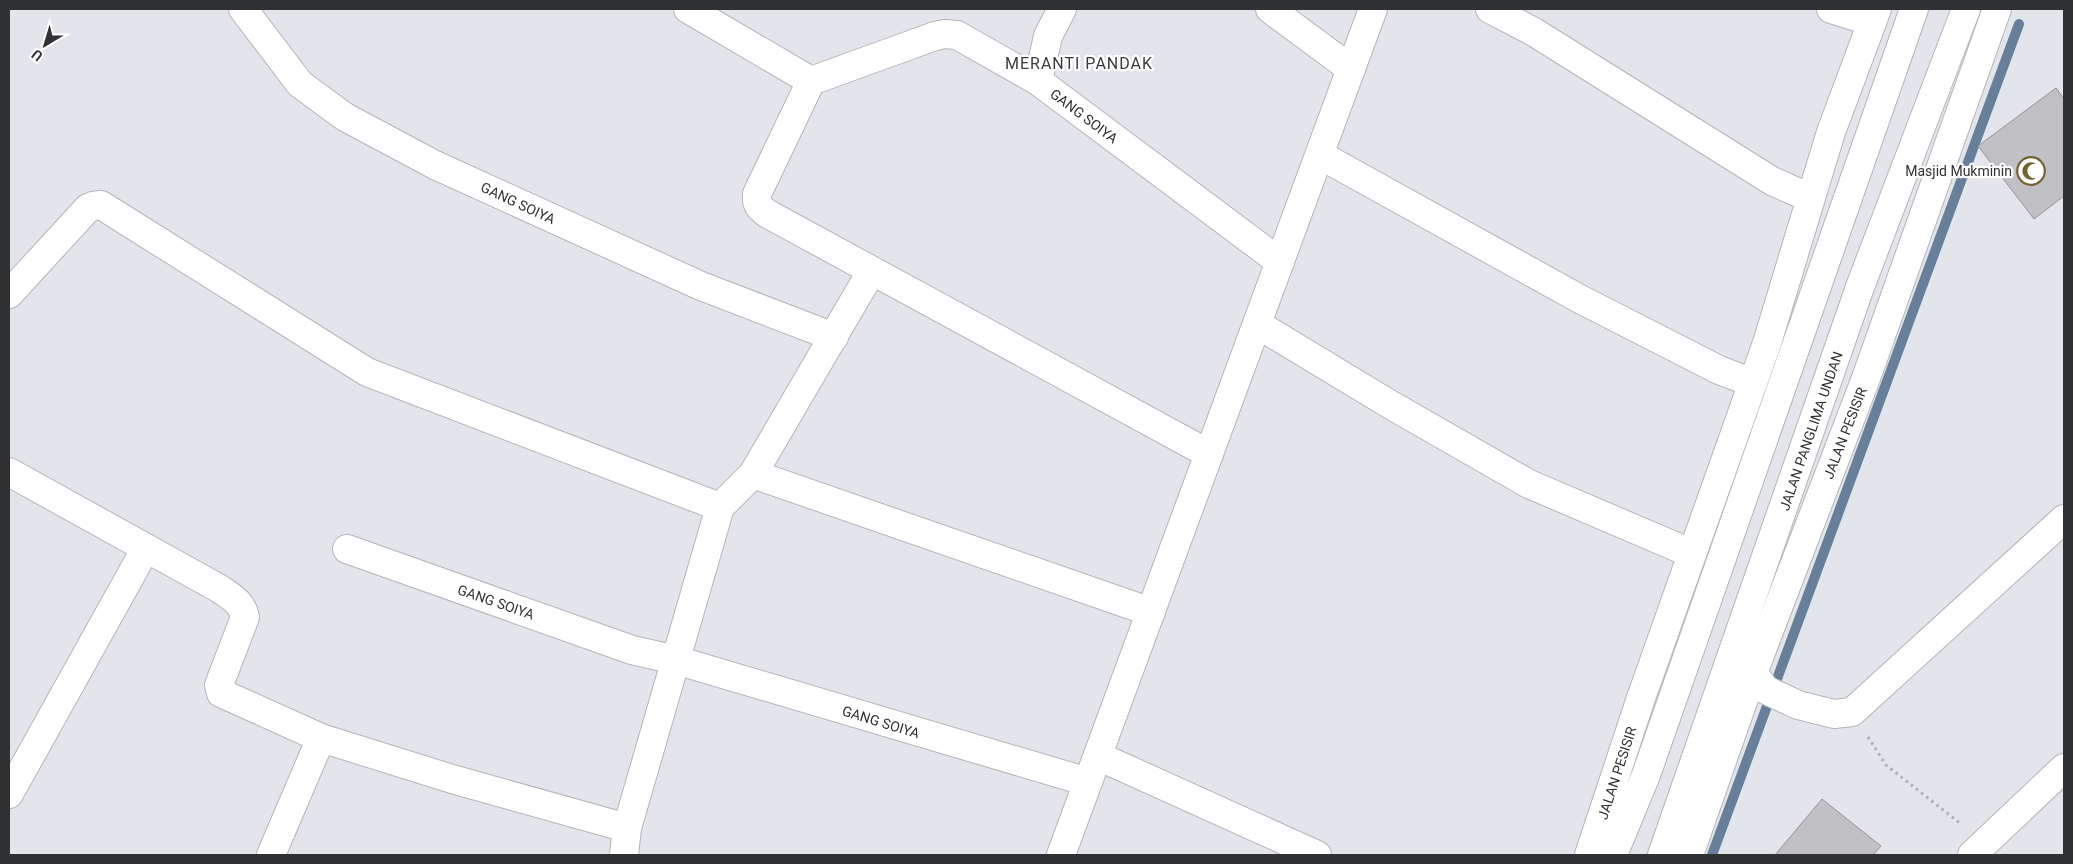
<svg xmlns="http://www.w3.org/2000/svg" width="2073" height="864" font-family="Roboto,sans-serif">
	<style>
		.lines { fill: none; stroke-linecap: round; stroke-linejoin: round }
		.stream { stroke: #677f9a; stroke-width: 10 }
		.building { fill: #c0c0c5; stroke: #959499 }
		.street-casing { stroke: #b2b5b9; stroke-width: 30 }
		.primary-casing { stroke: #b2b5b9; stroke-width: 30 }
		.path { stroke: #adafb2; stroke-width: 3; stroke-dasharray: 2.5 4; stroke-linecap: butt }
		.street { stroke: #fff; stroke-width: 28 }
		.primary { stroke: #fff; stroke-width: 28 }
		.labels { text-anchor: middle; stroke-width: 4.5; stroke-linejoin: round; paint-order: stroke }
		.street-label { font-size: 14px; fill: #303132; stroke: #fff }
		.poi-label { font-size: 14px; fill: #303132; stroke: #fff; text-anchor: end }
		.quarter-label { font-size: 16px; letter-spacing: 1px; fill: #383a3d; stroke: #fff }
	</style>
	<rect width="100%" height="100%" fill="#e3e5ea"/>
	<g class="lines">
		<polyline class="stream" points="1712,855 2019,24"/>
	</g>
	<g class="building">
		<polygon points="2056,88 2064,99 2064,196 2034,219 1978,146"/>
		<polygon points="1822,799 1881,846 1873,855 1775,855"/>
	</g>
	<g class="lines">
		<defs>
			<g id="street">
				<polyline points="243,9 300,84 345,117 435,165 701,286 834,337"/>
				<polyline points="688,9 811,81"/>
				<polyline points="1270,9 1351,69"/>
				<polyline points="1490,9 1534,32 1772,181 1810,198"/>
				<polyline points="1831,9 1872,22"/>
				<polyline points="1038,81 1048,36 1062,9"/>
				<polyline points="1320,155 1578,298 1719,370 1753,383"/>
				<polyline points="871,272 753,474 1151,612"/>
				<polyline points="9,294 88,208 93,206 101,205 367,372 720,507 753,474"/>
				<polyline points="1257,324 1391,405 1529,484 1686,551 1692,552"/>
				<path d="M1209,454L768,214C759,208 756,204 757,194L811,81L935,36L945,34L957,35L1038,81L1280,262"/>
				<path d="M9,472L220,589C231,597 242,602 245,617L219,685L221,693L321,738"/>
				<polyline points="347,549 632,650 676,660 1088,782"/>
				<polyline points="1753,673 1766,690 1798,705 1834,714 1852,712 2064,519"/>
				<polyline points="1098,756 1317,855"/>
				<polyline points="9,794 146,548"/>
				<polyline points="271,855 321,738 452,779 627,828"/>
				<polyline points="624,855 627,828 720,507"/>
				<polyline points="1061,855 1373,9"/>
				<polyline points="1589,855 1641,698 1767,343 1831,132 1877,9"/>
				<polyline points="1689,855 1753,673 1866,378 1997,9"/>
			</g>
			<g id="primary">
				<polyline points="1613,855 1646,775 1914,9"/>
				<polyline points="1662,855 1860,287 1966,9"/>
				<polyline points="1972,855 2064,768"/>
			</g>
		</defs>
		<use href="#street" class="street-casing"/>
		<use href="#primary" class="primary-casing"/>
		<polyline class="path" points="1868,737 1886,765 1961,824"/>
		<use href="#street" class="street"/>
		<use href="#primary" class="primary"/>
	</g>
	<defs>
		<symbol id="mosque-ring" viewBox="-11 -11 22 22"><circle r="9.5" fill="#fff" stroke="#75602f" stroke-width="1.5"/><path d="M3.5-4.9A6 6 0 1 0 3.5 4.9A5 5 0 1 1 3.5-4.9Z" fill="#75602f"/></symbol>
	</defs>
	<g fill-rule="evenodd">
		<use href="#mosque-ring" x="2015" y="155" width="32" height="32"/>
	</g>
	<g class="labels">
		<g class="street-label">
			<text transform="translate(1084 116) rotate(37)" y="5">GANG SOIYA</text>
			<text transform="translate(518 203) rotate(25)" y="5">GANG SOIYA</text>
			<text transform="translate(1811 431) rotate(-71)" y="5">JALAN PANGLIMA UNDAN</text>
			<text transform="translate(1845 433) rotate(-69)" y="5">JALAN PESISIR</text>
			<text transform="translate(496 602) rotate(19)" y="5">GANG SOIYA</text>
			<text transform="translate(881 722) rotate(17)" y="5">GANG SOIYA</text>
			<text transform="translate(1617 773) rotate(-72)" y="5">JALAN PESISIR</text>
		</g>
		<g class="poi-label">
			<text x="2012" y="176">Masjid Mukminin</text>
		</g>
		<g class="quarter-label">
			<text x="1079" y="69">MERANTI PANDAK</text>
		</g>
	</g>
	<rect width="2073" height="864" fill="none" stroke="#303132" stroke-width="20"/>
	<g transform="translate(45 45) rotate(218)" stroke="#ffffff" stroke-width="4" paint-order="stroke">
	<path d="M0-4L9 19L0 12L-9 19Z" fill="#303132"/>
	<text y="-8" font-size="14" font-weight="bold" text-anchor="middle" fill="#303132">U</text>
	</g>
</svg>
